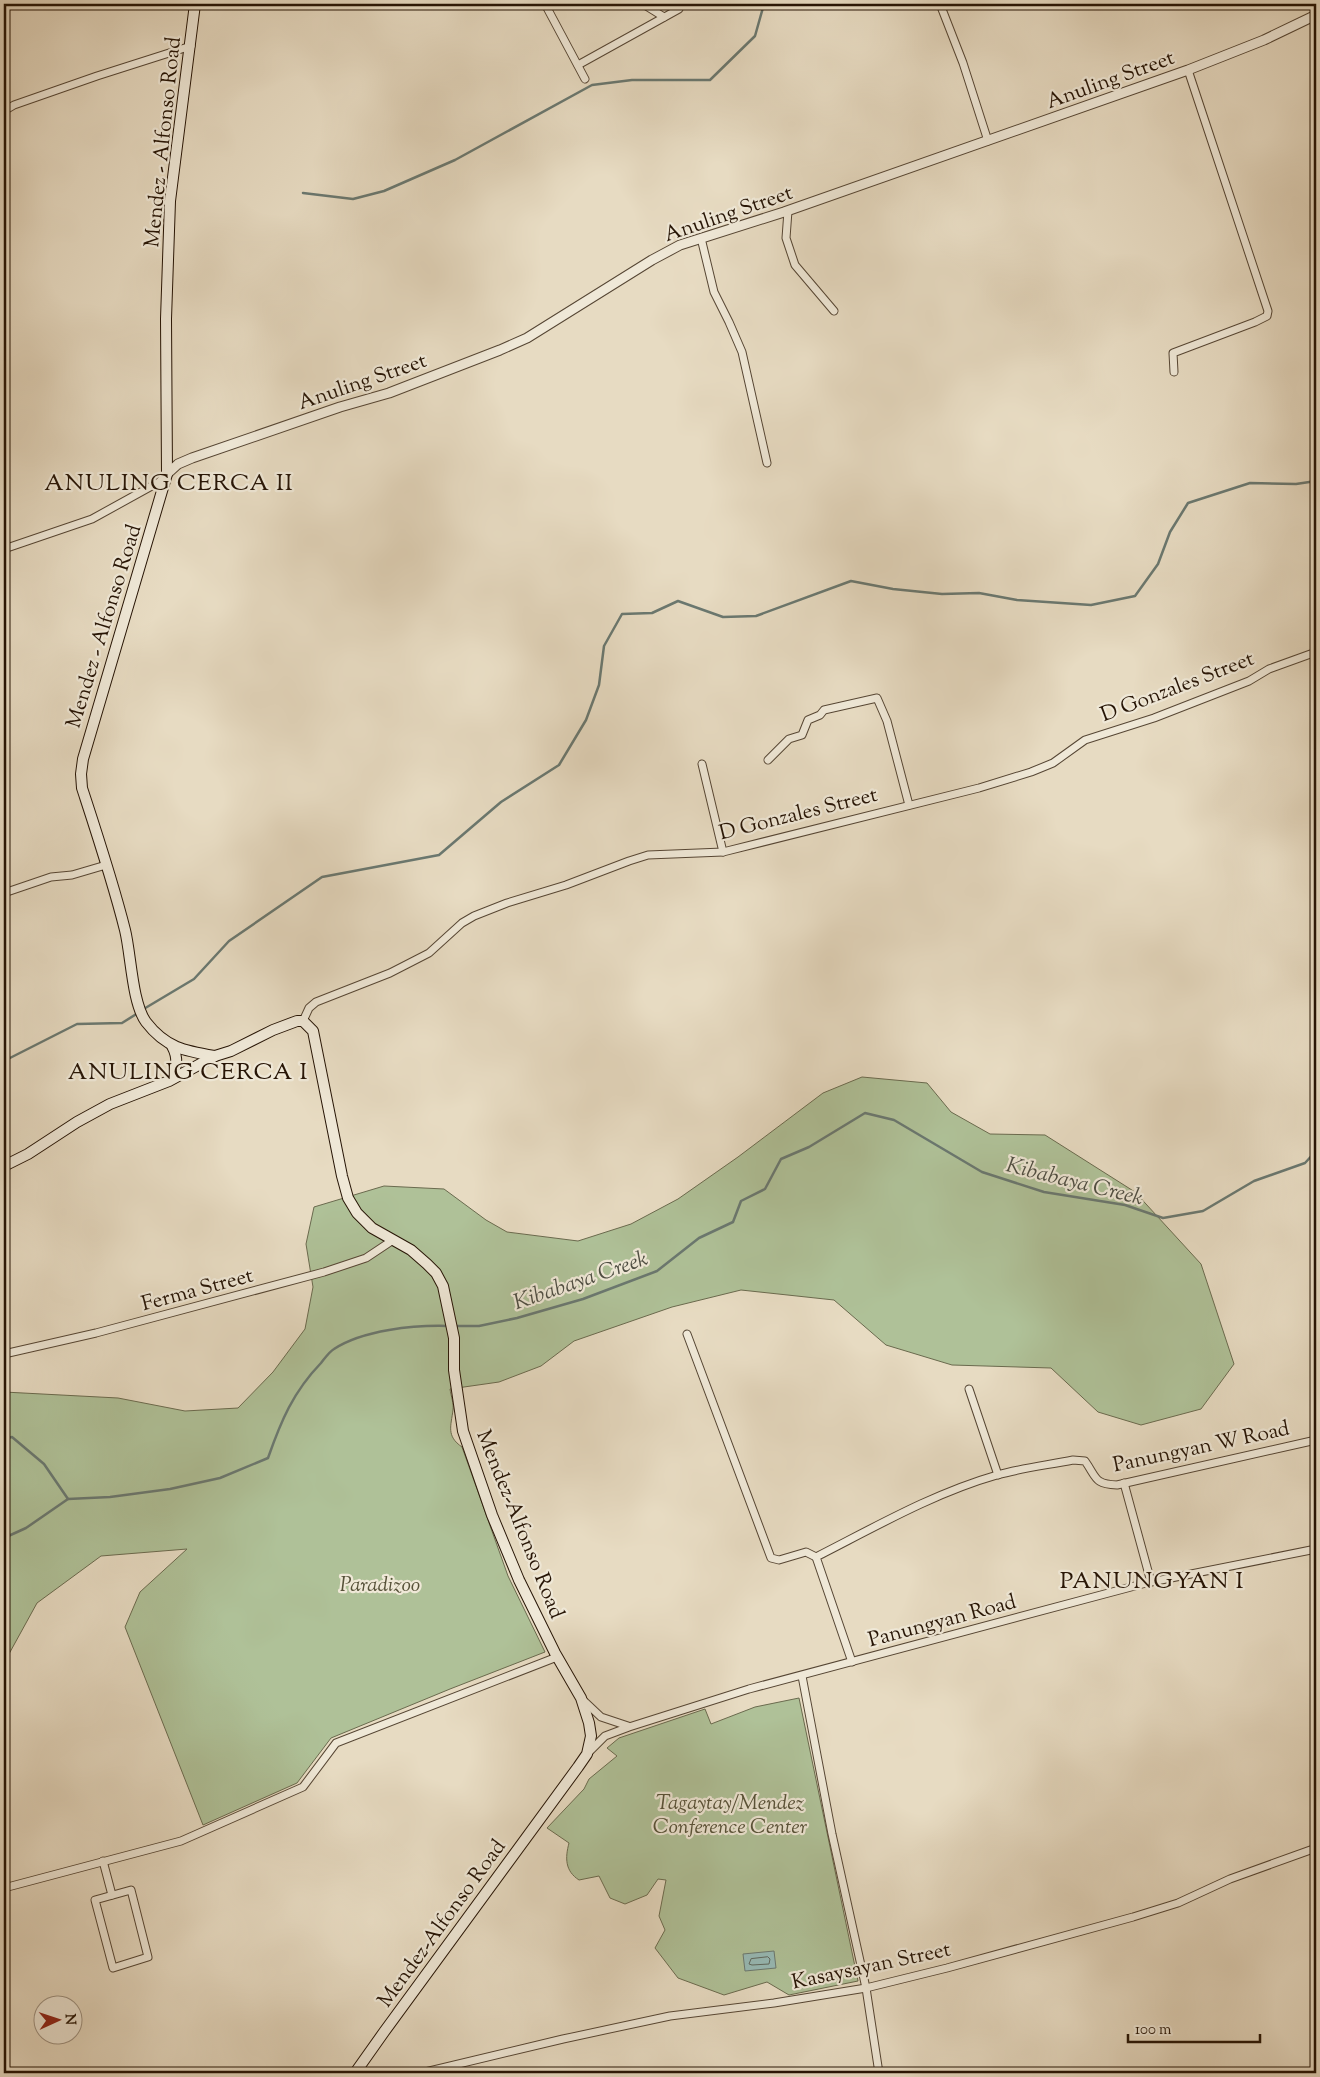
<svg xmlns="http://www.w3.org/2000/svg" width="1320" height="2077" font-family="'Sorts Mill Goudy',serif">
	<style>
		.green { fill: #afc198; stroke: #6a6a4e }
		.water { fill: #97bbb7; stroke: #6a7870 }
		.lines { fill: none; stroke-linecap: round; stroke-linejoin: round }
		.shore { stroke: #5e685e; stroke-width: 1 }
		.stream { stroke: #6a7870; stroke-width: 2.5 }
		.minor-casing { stroke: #564634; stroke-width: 9 }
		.tertiary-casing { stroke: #564634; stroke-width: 11 }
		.secondary-casing { stroke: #261405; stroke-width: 12 }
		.minor { stroke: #efe8d7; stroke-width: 7 }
		.tertiary { stroke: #efe8d7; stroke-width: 9 }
		.secondary { stroke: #efe8d7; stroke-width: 10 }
		.labels { text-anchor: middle; stroke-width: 4.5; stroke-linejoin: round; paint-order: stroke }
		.street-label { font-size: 21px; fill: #261405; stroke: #efe8d7 }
		.park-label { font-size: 21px; font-style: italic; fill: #565138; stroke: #efe8d7 }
		.water-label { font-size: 22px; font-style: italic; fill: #4e4e43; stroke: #efe8d7 }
		.quarter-label { font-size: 24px; letter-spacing: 1px; fill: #261405; stroke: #efe8d7 }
	</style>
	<rect width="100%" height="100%" fill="#e7dbc2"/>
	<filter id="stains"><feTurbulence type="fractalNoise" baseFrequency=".004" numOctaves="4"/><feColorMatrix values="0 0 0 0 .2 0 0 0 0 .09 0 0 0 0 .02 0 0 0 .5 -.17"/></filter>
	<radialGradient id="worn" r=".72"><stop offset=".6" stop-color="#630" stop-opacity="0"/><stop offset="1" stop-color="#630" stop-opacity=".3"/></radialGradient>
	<g class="green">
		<path d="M862,1077L927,1083L951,1112L990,1134L1045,1135L1135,1192L1201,1264L1234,1364L1201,1409L1141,1425L1098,1412L1051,1368L952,1365L886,1345L834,1300L741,1290L672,1307L574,1341L541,1366L499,1382L450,1389C451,1396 454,1404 453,1410C451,1426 446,1436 462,1447L508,1576L545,1652L450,1689L331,1738L297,1783L203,1825L125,1627L140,1592L187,1549L101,1556L37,1603L4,1663V1392L118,1398L185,1411L238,1408L273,1372L305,1329L313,1287L306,1244L314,1207L384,1186L444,1189L486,1220L507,1232L578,1241L631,1224L678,1199L738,1157L823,1093Z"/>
		<path d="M799,1698L858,1981L789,1995L767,1982L724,1995L678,1978L655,1948L665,1930L659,1916L666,1880L658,1879L647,1895L625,1904L610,1898L599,1876L579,1880C565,1871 565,1858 569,1843L547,1828L584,1789L589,1779L617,1756L607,1748L619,1738L705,1709L711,1724L755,1707Z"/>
	</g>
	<polygon class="water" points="774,1951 776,1968 745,1971 743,1954"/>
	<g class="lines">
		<polygon class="shore" points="768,1957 770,1959 769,1964 752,1965 749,1964 751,1959"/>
		<g class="stream">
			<polyline points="303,193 353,199 384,191 455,160 592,85 632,80 710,80 755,36 764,4"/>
			<polyline points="142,1010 194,979 229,941 322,877 439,855 501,802 559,765 586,720 599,685 604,646 622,614 652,613 678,601 723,617 756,616 851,581 893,589 942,594 979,593 1017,600 1091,605 1135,596 1158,564 1170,532 1188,503 1250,483 1296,484 1316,481"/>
			<polyline points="4,1061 77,1024 122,1023 138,1013"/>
			<polyline points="454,1326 479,1326 517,1318 583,1299 657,1271 699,1238 733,1222 741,1201 765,1189 781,1159 809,1147 865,1113 894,1120 982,1172 1044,1192 1125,1205 1163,1218 1203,1211 1254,1181 1305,1163 1316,1151"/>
			<polyline points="4,1439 12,1437 44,1464 68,1499"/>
			<path d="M4,1538L26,1528L68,1499L110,1497L170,1489L220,1478L268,1458C281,1421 293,1392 321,1363C325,1358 329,1352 334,1349C363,1330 414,1325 448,1326"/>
		</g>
		<defs>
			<g id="minor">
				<polyline points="545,4 585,79"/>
				<polyline points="643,4 664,17"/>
				<polyline points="940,4 963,63 988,141"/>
				<polyline points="578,65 679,9"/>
				<polyline points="4,111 14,105 97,76 191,46"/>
				<polyline points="788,211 786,238 795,265 834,311"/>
				<polyline points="701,238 714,292 729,322 742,352 767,463"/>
				<polyline points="1174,372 1173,353 1255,322 1267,316 1268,311 1188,70"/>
				<polyline points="4,549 92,519 159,482 165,476"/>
				<polyline points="768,760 789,739 802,735 808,720 820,715 824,710 877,698 887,721 909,805"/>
				<polyline points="702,764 723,852"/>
				<polyline points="4,893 51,877 72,875 106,865"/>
				<polyline points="303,1021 309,1008 316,1002 390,973 429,953 462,923 474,916 507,903 566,885 629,861 648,855 723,852 979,788 1031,772 1053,763 1085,740 1154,718 1249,681 1269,669 1316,652"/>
				<polyline points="687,1334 771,1558 779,1560 806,1552 816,1557"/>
				<polyline points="4,1354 96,1333 324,1272 366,1258 393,1240"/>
				<polyline points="969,1389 998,1475"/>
				<polyline points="1124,1483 1151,1582"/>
				<path d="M852,1662L816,1557C875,1527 934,1493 997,1475C1022,1468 1048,1465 1073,1460L1085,1461C1097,1478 1094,1484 1117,1485L1316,1440"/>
				<polyline points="802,1676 832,1834 866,1988 879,2073"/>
				<polyline points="583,1700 601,1717 628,1726"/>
				<polyline points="588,1753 605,1736 629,1727 749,1689 1146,1583 1316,1549"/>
				<polyline points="103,1861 112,1895"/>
				<polyline points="4,1888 181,1841 303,1787 336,1743 557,1657"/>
				<polygon points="131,1890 148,1957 113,1968 95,1900"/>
				<polyline points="421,2073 563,2039 670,2016 774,2003 866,1988 947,1968 1133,1917 1178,1903 1230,1879 1316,1848"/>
			</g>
			<polyline id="tertiary" points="167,474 178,464 192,458 340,407 389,393 500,350 527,338 652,260 680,245 784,212 1188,70 1264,40 1316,15"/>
			<g id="secondary">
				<path d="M195,4L170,201L166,319L167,474L83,759L81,774L82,788C97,834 113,882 125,930C131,954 132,1003 146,1022C166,1048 185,1051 215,1056"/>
				<path d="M169,1080C177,1068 179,1059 172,1046"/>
				<polyline points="4,1166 28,1154 77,1122 110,1104 169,1081 215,1056 231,1051 273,1030 297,1021 303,1021 313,1031 342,1176 348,1198 357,1213 372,1228 411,1250 427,1264 436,1273 443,1286 454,1338 454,1370 463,1431 492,1515 519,1580 555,1653 581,1698 589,1723 591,1736 587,1754 578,1767 384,2032 355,2073"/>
			</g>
		</defs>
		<use href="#minor" class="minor-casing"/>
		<use href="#tertiary" class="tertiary-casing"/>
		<use href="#secondary" class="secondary-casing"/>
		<use href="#minor" class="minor"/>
		<use href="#tertiary" class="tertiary"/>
		<use href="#secondary" class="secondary"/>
	</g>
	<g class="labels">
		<g class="street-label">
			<text transform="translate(1110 79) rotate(-20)" y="7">Anuling Street</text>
			<text transform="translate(162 142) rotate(-84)" y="7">Mendez - Alfonso Road</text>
			<text transform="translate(728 213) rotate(-19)" y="7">Anuling Street</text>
			<text transform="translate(362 381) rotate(-19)" y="7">Anuling Street</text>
			<text transform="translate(103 626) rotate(-73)" y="7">Mendez - Alfonso Road</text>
			<text transform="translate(1177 686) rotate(-21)" y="7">D Gonzales Street</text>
			<text transform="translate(798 813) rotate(-14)" y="7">D Gonzales Street</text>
			<text transform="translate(197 1289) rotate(-15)" y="7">Ferma Street</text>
			<text transform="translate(1201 1446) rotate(-12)" y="7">Panungyan W Road</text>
			<text transform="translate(521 1524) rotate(68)" y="7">Mendez-Alfonso Road</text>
			<text transform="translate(942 1620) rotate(-15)" y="7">Panungyan Road</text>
			<text transform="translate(441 1923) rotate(-54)" y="7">Mendez-Alfonso Road</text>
			<text transform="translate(871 1965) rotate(-12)" y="7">Kasaysayan Street</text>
		</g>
		<g class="park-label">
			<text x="380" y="1591">Paradizoo</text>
			<text x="730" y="1809">Tagaytay/Mendez<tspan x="730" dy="24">Conference Center</tspan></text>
		</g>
		<g class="water-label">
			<text transform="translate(1075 1180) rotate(14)" y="8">Kibabaya Creek</text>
			<text transform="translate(580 1279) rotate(-19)" y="8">Kibabaya Creek</text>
		</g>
		<g class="quarter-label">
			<text x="169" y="490">ANULING CERCA II</text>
			<text x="188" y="1079">ANULING CERCA I</text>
			<text x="1152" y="1588">PANUNGYAN I</text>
		</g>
	</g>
	<rect width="1320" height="2077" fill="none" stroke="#e7dbc2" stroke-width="20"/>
	<rect x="5" y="5" width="1310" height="2067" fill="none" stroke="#261405" stroke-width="2.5"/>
	<rect x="10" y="10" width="1300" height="2057" fill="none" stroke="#261405"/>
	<g transform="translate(58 2020) rotate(87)"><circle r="24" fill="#efe8d7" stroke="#9f9383"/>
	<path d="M0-4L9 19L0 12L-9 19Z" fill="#8f2418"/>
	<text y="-8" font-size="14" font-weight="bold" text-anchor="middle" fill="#261405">N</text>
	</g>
	<path d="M1128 2034v8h132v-8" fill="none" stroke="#261405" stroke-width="2.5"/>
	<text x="1135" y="2034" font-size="15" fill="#261405" stroke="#efe8d7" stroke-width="4" paint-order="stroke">100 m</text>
	<rect width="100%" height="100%" filter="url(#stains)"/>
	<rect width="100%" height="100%" fill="url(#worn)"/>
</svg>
